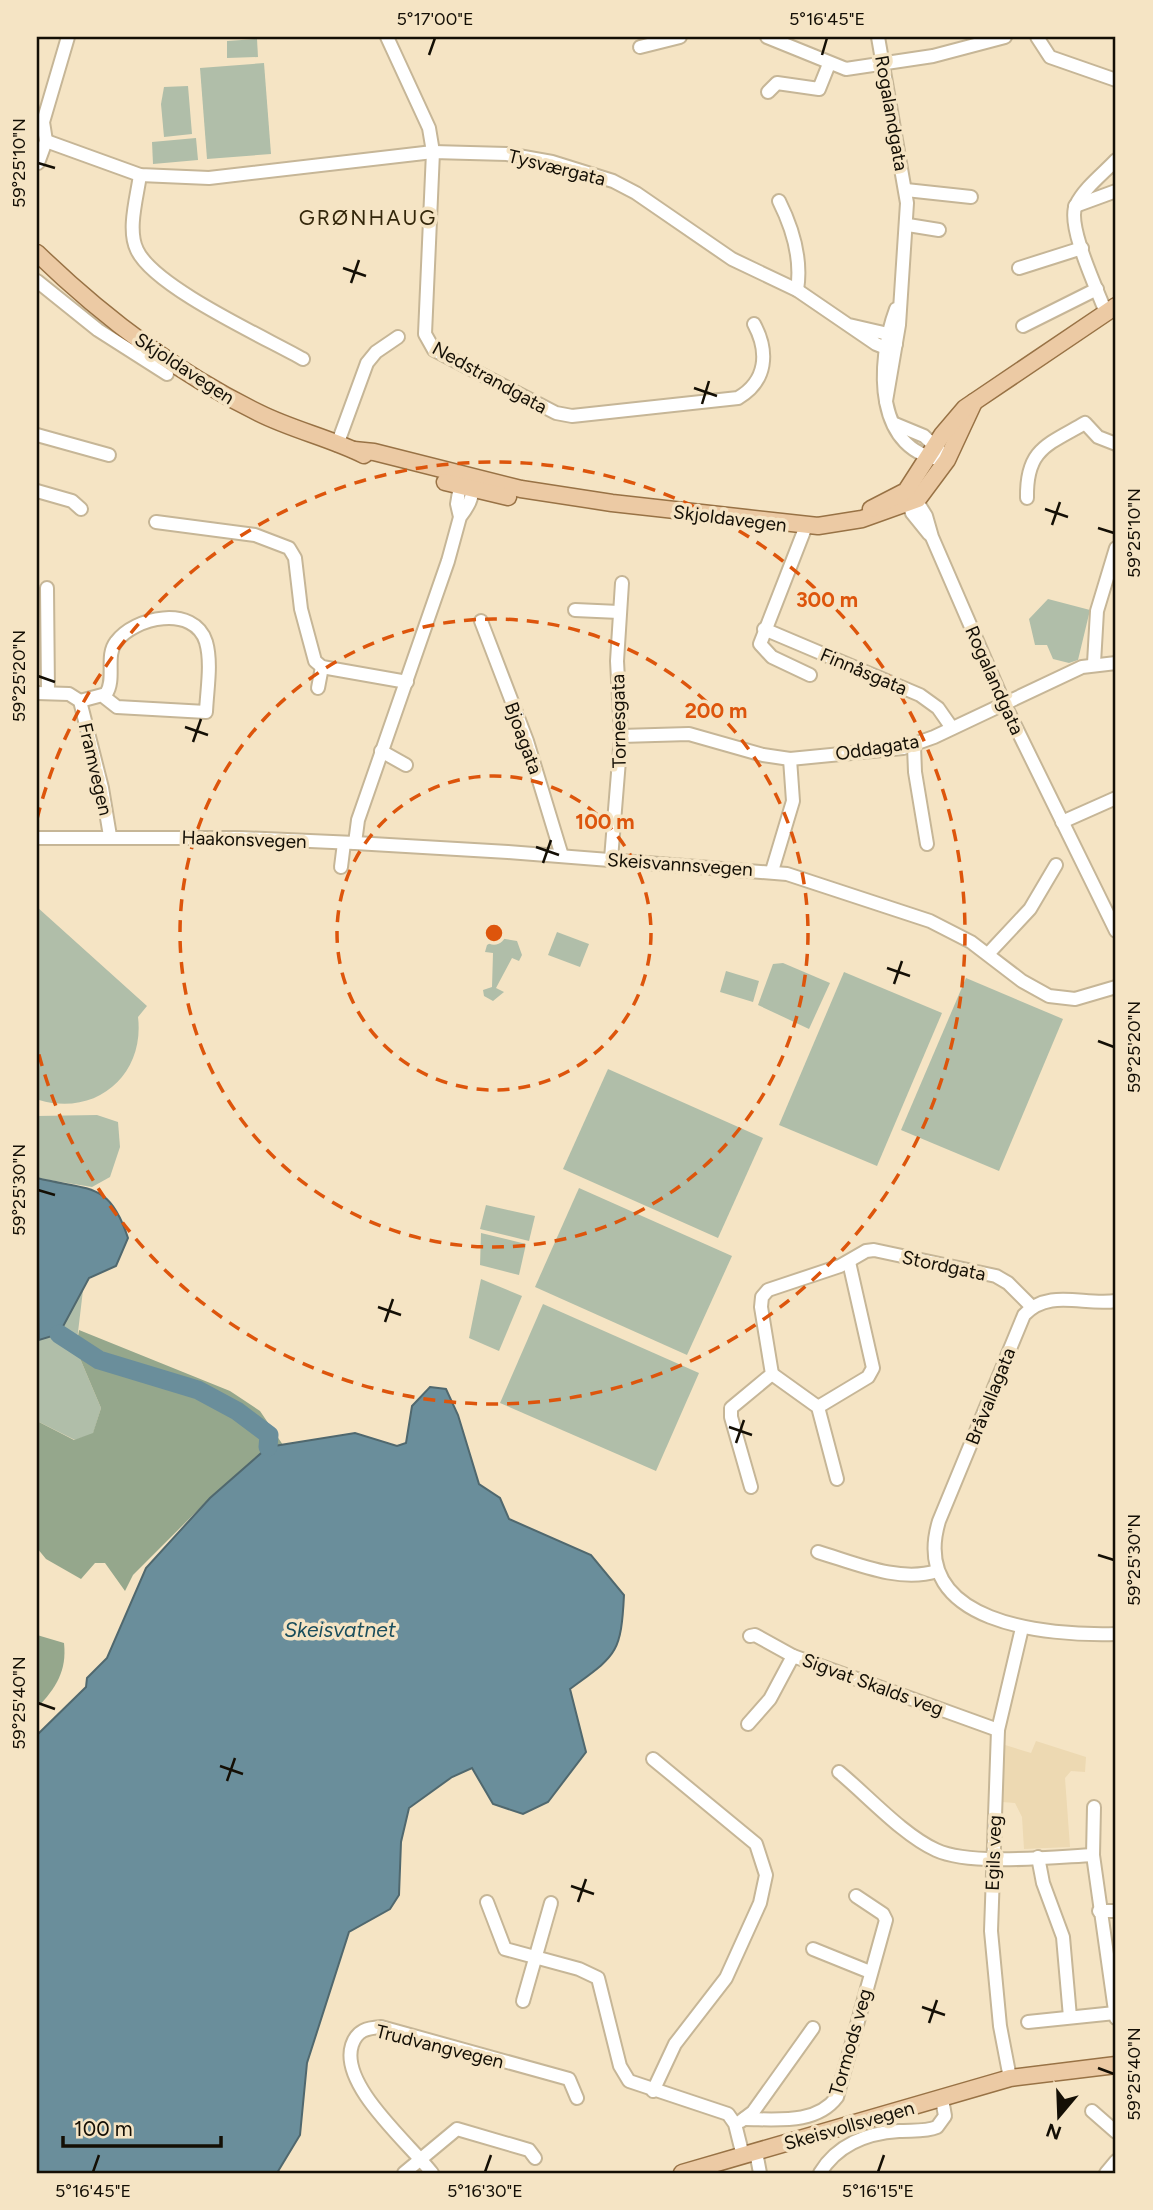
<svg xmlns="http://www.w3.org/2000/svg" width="1153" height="2210" font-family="Figtree,sans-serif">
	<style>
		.built { fill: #edd9b2 }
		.green { fill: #b0bea9 }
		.forest { fill: #95a78c }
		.water { fill: #6a8e9b; stroke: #50686e; stroke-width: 2 }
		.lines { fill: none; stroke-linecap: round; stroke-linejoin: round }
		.river { stroke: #6a8e9b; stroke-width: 19 }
		.minor-casing { stroke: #c6b697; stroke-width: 16 }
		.major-casing { stroke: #987245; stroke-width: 19 }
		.minor { stroke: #fff; stroke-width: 12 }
		.major { stroke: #eccaa4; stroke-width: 16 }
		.ticks { fill: none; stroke: #140f05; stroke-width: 2.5 }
		.ring { fill: none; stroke: #dd550c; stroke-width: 3.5; stroke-dasharray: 12 9 }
		.labels { text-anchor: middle; stroke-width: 7; stroke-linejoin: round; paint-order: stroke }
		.street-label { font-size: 19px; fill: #140f05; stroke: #f5e4c4 }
		.neighbourhood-label { font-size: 21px; letter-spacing: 2px; fill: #34270b; stroke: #f5e4c4 }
		.water-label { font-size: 21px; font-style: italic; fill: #194d5c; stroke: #f5e4c4 }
		.centre { fill: #dd550c; stroke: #f5e4c4; stroke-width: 3.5 }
		.ring-label { font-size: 21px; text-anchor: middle; font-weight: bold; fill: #dd550c; stroke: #f5e4c4; stroke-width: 7; stroke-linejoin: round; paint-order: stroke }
		.neatline { fill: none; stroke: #140f05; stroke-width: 2.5 }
		.ticks-label { font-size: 18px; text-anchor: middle; fill: #140f05 }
	</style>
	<rect width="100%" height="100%" fill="#f5e4c4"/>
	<polygon class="built" points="1036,1741 1086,1757 1085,1772 1071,1771 1065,1778 1070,1847 1024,1849 1022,1817 1015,1803 1002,1802 1005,1745 1031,1753"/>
	<g class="green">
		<polygon points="257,39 258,57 227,58 227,41"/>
		<polygon points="264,63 271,154 207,159 200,68"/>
		<polygon points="188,86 192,134 164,137 161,104 164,87"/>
		<polygon points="196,138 198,160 153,164 152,142"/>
		<polygon points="1048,599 1090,610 1078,660 1069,663 1053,659 1047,645 1035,645 1029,619"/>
		<path d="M37,907L147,1006L138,1017C145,1075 96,1117 39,1100L37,1103Z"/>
		<polygon points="557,932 589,944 580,967 548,955"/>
		<polygon points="499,938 517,941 522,955 519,961 512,958 496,988 504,992 493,1001 484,996 483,990 492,987 493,953 485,952 487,945"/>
		<polygon points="783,963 830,983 809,1029 758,1005 773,964"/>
		<polygon points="726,971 759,981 753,1002 720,992"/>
		<polygon points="844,972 942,1013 877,1166 779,1125"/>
		<polygon points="966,978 1063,1019 999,1171 901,1130"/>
		<polygon points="608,1069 763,1138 718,1238 563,1169"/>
		<polygon points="97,1115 118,1122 120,1147 110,1177 92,1187 37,1178 37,1116"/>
		<polygon points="579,1188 732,1256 687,1355 535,1287"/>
		<polygon points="486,1205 535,1216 529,1241 480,1229"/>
		<polygon points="481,1233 526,1244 519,1275 480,1265"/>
		<polygon points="481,1279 522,1296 499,1351 469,1338"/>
		<polygon points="83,1290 76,1349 101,1408 93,1434 75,1440 37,1421 37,1339 59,1334"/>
		<polygon points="543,1304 699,1373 656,1471 500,1403"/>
	</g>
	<g class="forest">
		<polygon points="79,1330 230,1391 260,1411 283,1445 268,1447 210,1498 133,1575 125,1591 105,1563 95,1563 81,1579 46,1559 37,1548 37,1421 74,1440 93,1433 101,1408 76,1349"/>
		<path d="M37,1635L64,1643C67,1671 56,1688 37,1708Z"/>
	</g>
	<g class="water">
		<path d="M37,1178C88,1191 109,1180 128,1238L116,1266L89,1278L59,1334L39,1340Z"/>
		<path d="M430,1387L446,1389L458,1415L479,1484L500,1498L509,1519L591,1555L624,1595C621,1655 616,1655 570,1689L586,1752L548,1802L523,1814L493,1804L472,1768L452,1777L409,1808L401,1842L399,1895L390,1909L349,1932L307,2063L300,2135L277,2173H37V1735L86,1687L87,1678L107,1658L146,1568L210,1498L268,1447L355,1433L397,1446L406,1443L412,1406Z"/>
	</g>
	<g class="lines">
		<polyline class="river" points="59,1334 99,1360 198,1390 237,1411 269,1435 268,1447"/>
		<defs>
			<g id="minor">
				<path d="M387,37L429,128L433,152L425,334L434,350L556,413L572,416L738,398C767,381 769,352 754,324"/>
				<polyline points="767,37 846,69 933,56 1005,37"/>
				<polyline points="878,37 907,203 899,325 886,401"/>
				<polyline points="1037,37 1050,57 1116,80"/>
				<polyline points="640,47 680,37"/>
				<polyline points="768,92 777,83 819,89 829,64"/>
				<polyline points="46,141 140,175 209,178 433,152 507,154 552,162 613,181 636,193 732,259 797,290 876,344 886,348 896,344 888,334 849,325"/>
				<polyline points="38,163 46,141 43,122 68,37"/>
				<path d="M140,175C137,197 127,230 137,250C154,287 264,337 303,359"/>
				<polyline points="906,190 971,197"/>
				<path d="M779,201C793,229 802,260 797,290"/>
				<polyline points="1075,206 1116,191"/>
				<polyline points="908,225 939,230"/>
				<polyline points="1019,268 1082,248"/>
				<polyline points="37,281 98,330 167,374"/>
				<path d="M896,309C876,363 873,455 947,460"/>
				<path d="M1106,313C1098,291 1066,225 1076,205C1084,188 1104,173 1116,160"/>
				<polyline points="1023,326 1097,289"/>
				<polyline points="895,424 924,436 941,452"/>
				<polyline points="37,435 109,455"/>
				<polyline points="337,445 367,363 376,352 398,337"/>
				<polyline points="37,491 72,501 81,509"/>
				<polyline points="913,495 926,516 932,537 1004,703 1116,931"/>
				<polyline points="907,497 912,513 929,534"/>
				<path d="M1027,498C1026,449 1047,445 1085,423L1098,437L1116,444"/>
				<polyline points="156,522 255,535 289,548 295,558 301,609 315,661 322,667 407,682"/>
				<polyline points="806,526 760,644 772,657 810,675"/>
				<polyline points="47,588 48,693"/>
				<polyline points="575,610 619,612"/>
				<polyline points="481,621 527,741 562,856"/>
				<polyline points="764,629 920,695 938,708 952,728"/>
				<polyline points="1094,663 1097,611 1116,548"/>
				<polyline points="318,688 322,667"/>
				<polyline points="37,693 69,694 80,701 102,788 110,836"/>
				<path d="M80,701L106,694C116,679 105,656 116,642C134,617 194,604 206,642C212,663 207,689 206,712L117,707L103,696"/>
				<polyline points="621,736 689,734 763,755 790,759 903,748 934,737 1082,667 1116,663"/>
				<polyline points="914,746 915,772 927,844"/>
				<polyline points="381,751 406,765"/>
				<polyline points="1062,822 1116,798"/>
				<path d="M37,838H240L355,843L358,820L448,561L460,517L457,504L460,486L469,477C475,494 471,503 460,517"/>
				<polyline points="355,843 508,852 787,874 930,921 971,942 1022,981 1049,996 1075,999 1116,987"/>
				<polyline points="611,859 621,736 617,661 622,583"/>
				<polyline points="341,867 344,843"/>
				<polyline points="772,871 793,801 790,759"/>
				<polyline points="988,954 1030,909 1056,865"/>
				<path d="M1116,1301C1084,1306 1049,1288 1024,1315L939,1521C908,1624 1047,1636 1116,1634"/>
				<polyline points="772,1374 818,1407 837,1479"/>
				<polyline points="818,1407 868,1377 873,1368 849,1262"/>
				<polyline points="751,1487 731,1417 731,1408 772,1374 761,1307 762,1297 768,1290 840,1266 866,1251 874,1250 996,1276 1008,1283 1032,1307"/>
				<path d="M818,1552C855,1563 899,1583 937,1571"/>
				<polyline points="750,1636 755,1635 793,1656 998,1730"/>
				<polyline points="748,1724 770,1699 793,1656"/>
				<path d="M839,1772C868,1796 903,1835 936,1850C970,1866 1053,1857 1093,1855"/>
				<polyline points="1094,1807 1093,1855 1116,2018"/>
				<polyline points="1038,1857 1043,1883 1063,1937 1070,2017"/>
				<polyline points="487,1902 505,1949 579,1969 598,1978 620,2066 629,2081 728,2114 735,2124 743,2156"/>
				<polyline points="1099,1911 1116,1911"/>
				<polyline points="813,1949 870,1972"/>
				<polyline points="523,2001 551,1903"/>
				<polyline points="1028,2022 1115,2013"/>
				<polyline points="1010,2078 1000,2026 991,1931 998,1730 1022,1628"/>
				<polyline points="653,2091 675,2044 726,1978 760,1903 766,1875 756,1844 653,1759"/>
				<polyline points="1092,2111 1116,2132"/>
				<path d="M744,2119C776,2119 816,2125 837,2097L886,1920L883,1914L856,1896"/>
				<polyline points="741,2121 753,2112 813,2028"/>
				<polyline points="756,2152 760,2173"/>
				<polyline points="404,2173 457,2129 529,2150 535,2158"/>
				<path d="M432,2173C409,2143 339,2085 352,2045C357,2030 367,2028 381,2027L569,2079L577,2098"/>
				<path d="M820,2173C837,2145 867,2133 899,2131C912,2130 926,2132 937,2127L945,2116L942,2099"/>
				<polyline points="1106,2173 1116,2161"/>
			</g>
			<g id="major">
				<path d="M37,253C102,316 177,373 259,413C293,430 330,438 364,455"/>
				<polyline points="354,450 374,452 521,489 612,503 818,526 862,519 918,499 947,460 974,402"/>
				<polyline points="445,482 508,497"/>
				<polyline points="871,509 906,491 942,435 965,408 1116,306"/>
				<polyline points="682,2173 1010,2078 1116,2065"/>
			</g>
		</defs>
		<use href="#minor" class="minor-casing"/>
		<use href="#major" class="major-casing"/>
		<use href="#minor" class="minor"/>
		<use href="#major" class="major"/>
	</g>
	<path class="ticks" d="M429,55L435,38M822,55L827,38M38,163L55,168M343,268L366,276M351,283L359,260M694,388L717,396M702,404L709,381M1045,509L1068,517M1052,525L1060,502M1098,528L1114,533M38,676L55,682M185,727L208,735M193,742L201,719M536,847L559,855M543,863L551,840M887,968L910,976M894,984L902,961M1098,1041L1114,1047M38,1190L55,1195M378,1307L401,1315M385,1322L393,1299M729,1427L752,1435M736,1443L744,1420M1098,1555L1114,1560M38,1703L55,1709M220,1766L243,1774M227,1781L235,1758M571,1886L594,1894M578,1902L586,1879M922,2007L945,2015M929,2023L937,2000M1098,2068L1114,2074M93,2172L99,2155M485,2172L491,2155M878,2172L884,2155"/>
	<g class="ring">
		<circle cx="494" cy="933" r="157"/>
		<circle cx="494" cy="933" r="314"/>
		<path d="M37 819A471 471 0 1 1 37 1047"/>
	</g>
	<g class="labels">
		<g class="street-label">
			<text transform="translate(892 113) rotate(80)" y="7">Rogalandgata</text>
			<text transform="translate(557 167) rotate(14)" y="7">Tysværgata</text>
			<text transform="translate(185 368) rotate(33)" y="7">Skjoldavegen</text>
			<text transform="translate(490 377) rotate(29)" y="7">Nedstrandgata</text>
			<text transform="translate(730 518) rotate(7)" y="7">Skjoldavegen</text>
			<text transform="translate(864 671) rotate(23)" y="7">Finnåsgata</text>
			<text transform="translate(995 680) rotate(66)" y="7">Rogalandgata</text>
			<text transform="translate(618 721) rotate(-91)" y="7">Tornesgata</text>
			<text transform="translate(524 738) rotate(70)" y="7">Bjoagata</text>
			<text transform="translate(877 747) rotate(-9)" y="7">Oddagata</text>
			<text transform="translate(96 769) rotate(77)" y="7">Framvegen</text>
			<text transform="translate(244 839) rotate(2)" y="7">Haakonsvegen</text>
			<text transform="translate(680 864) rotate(4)" y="7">Skeisvannsvegen</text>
			<text transform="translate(944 1265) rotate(12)" y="7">Stordgata</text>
			<text transform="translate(990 1396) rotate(-68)" y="7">Bråvallagata</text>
			<text transform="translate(873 1684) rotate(20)" y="7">Sigvat Skalds veg</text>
			<text transform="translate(993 1853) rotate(-88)" y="7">Egils veg</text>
			<text transform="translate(850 2042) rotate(-74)" y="7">Tormods veg</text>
			<text transform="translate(440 2046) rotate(14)" y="7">Trudvangvegen</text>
			<text transform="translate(849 2125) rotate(-16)" y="7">Skeisvollsvegen</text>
		</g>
		<g class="neighbourhood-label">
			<text x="368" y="225">GRØNHAUG</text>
		</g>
		<g class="water-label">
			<text x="340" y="1637">Skeisvatnet</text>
		</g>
	</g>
	<circle cx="494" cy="933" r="10" class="centre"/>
	<g class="ring-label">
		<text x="827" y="607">300 m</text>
		<text x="716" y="718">200 m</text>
		<text x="605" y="829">100 m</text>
	</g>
	<rect width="1153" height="2210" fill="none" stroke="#f5e4c4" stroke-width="77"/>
	<g transform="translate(1059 2116) rotate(199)" stroke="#f5e4c4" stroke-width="5" paint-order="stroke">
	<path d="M0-5L12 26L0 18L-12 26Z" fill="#140f05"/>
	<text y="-10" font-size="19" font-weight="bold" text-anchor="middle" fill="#140f05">N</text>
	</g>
	<path d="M63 2136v10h158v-10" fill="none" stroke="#140f05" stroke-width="3.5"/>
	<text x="74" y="2136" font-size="21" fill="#140f05" stroke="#f5e4c4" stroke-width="5" paint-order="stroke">100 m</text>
	<rect x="38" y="38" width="1076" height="2134" class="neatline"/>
	<g class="ticks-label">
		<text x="435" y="25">5°17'00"E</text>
		<text x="827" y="25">5°16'45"E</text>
		<text transform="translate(19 163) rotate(-90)" y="6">59°25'10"N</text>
		<text transform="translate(1134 533) rotate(-90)" y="6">59°25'10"N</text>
		<text transform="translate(19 676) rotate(-90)" y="6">59°25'20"N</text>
		<text transform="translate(1134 1047) rotate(-90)" y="6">59°25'20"N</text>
		<text transform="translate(19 1190) rotate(-90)" y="6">59°25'30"N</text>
		<text transform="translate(1134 1560) rotate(-90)" y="6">59°25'30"N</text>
		<text transform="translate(19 1703) rotate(-90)" y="6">59°25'40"N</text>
		<text transform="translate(1134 2074) rotate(-90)" y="6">59°25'40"N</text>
		<text x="93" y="2197">5°16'45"E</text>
		<text x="485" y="2197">5°16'30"E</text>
		<text x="878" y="2197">5°16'15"E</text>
	</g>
</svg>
